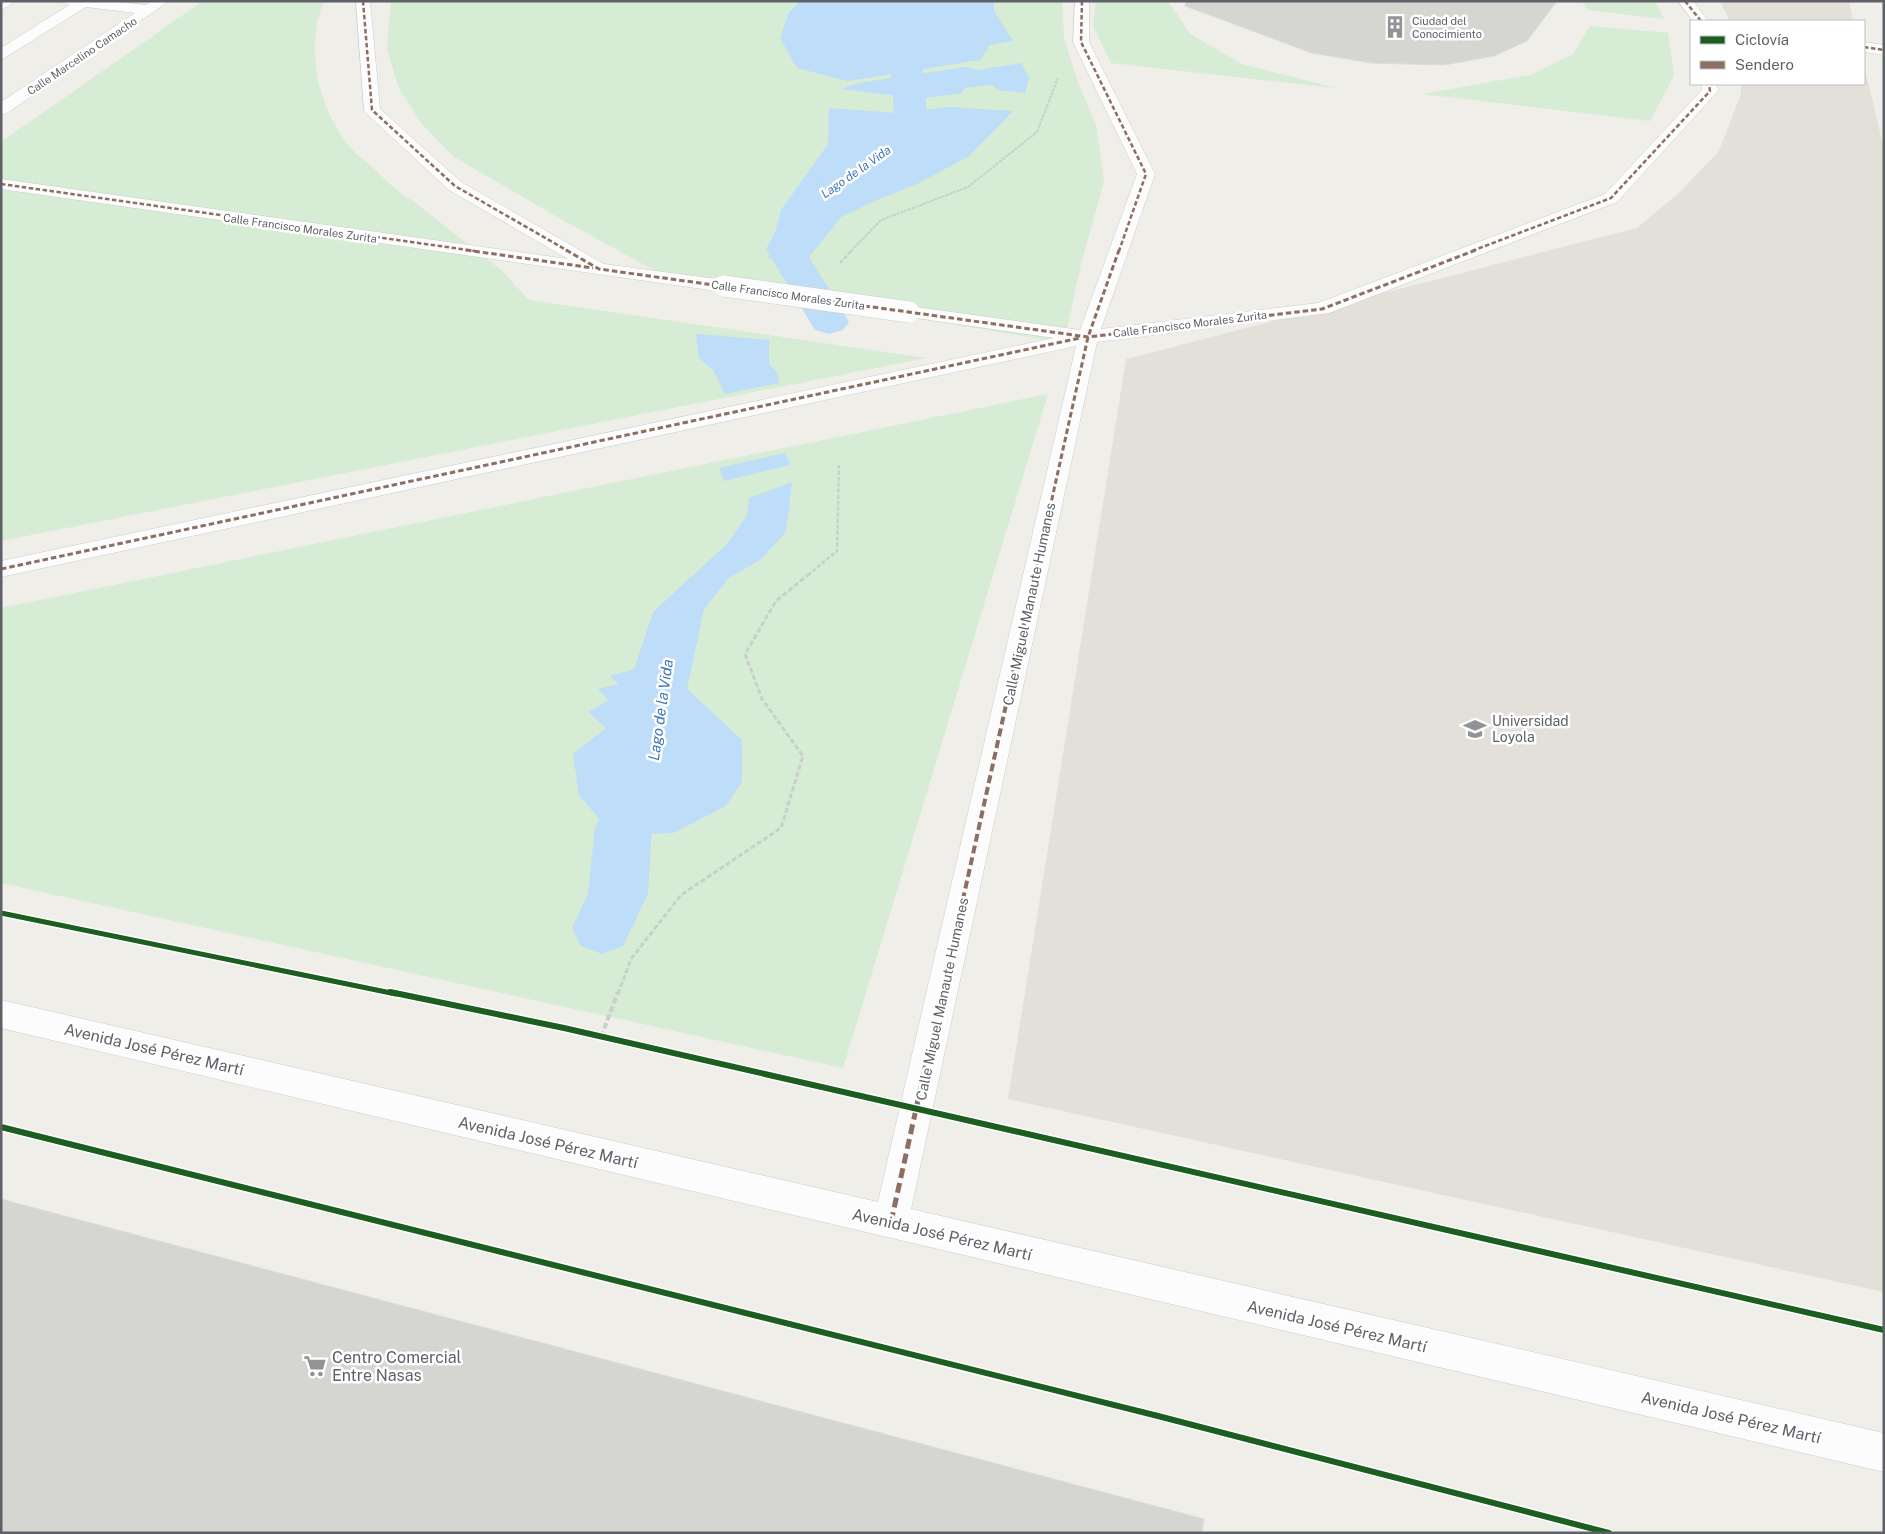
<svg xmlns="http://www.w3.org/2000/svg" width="1885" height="1534" font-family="'Public Sans',sans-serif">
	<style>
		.education { fill: #e2e0d9 }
		.green { fill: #d6ecd5 }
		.water { fill: #beddf8 }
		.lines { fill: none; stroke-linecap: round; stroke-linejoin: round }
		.canal { fill: #beddf8; fill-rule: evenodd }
		.building { fill: #d5d5d2; stroke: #dedcd8 }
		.minor-casing { stroke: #cccccb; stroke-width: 1 }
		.path-far3 { stroke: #cacfcb; stroke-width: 2; stroke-dasharray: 3 1; stroke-linecap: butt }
		.path-far2 { stroke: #cacfcb; stroke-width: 2.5; stroke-dasharray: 4 2; stroke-linecap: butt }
		.path-far1 { stroke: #cacfcb; stroke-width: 3; stroke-dasharray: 5 2.5; stroke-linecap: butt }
		.path { stroke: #cacfcb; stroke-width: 4; stroke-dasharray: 6 3; stroke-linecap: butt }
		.minor { fill: #fdfcfc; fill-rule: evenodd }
		.minor-bridge-casing { stroke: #cccccb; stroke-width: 22; stroke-linecap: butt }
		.minor-bridge { stroke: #fdfcfc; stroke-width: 21 }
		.quiet-far3 { stroke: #8d6e63; stroke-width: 2.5; stroke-dasharray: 4.5 2.5; stroke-linecap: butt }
		.quiet-far2 { stroke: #8d6e63; stroke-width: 3; stroke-dasharray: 5.5 3; stroke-linecap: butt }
		.quiet-far1 { stroke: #8d6e63; stroke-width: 4; stroke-dasharray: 8 4; stroke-linecap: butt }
		.quiet { stroke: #8d6e63; stroke-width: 5; stroke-dasharray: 10 5; stroke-linecap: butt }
		.cycleway-far1-casing { stroke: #fff; stroke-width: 8 }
		.cycleway-casing { stroke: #fff; stroke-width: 9 }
		.cycleway-far1 { stroke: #1b5e20; stroke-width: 5 }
		.cycleway { stroke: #1b5e20; stroke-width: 6 }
		.labels { text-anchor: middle; stroke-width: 5; stroke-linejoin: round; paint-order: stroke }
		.far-poi-label { font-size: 11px; fill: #5e6268; stroke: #fff; text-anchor: start }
		.far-street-label { font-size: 11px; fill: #5e6268; stroke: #fff }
		.far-water-label { font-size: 12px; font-style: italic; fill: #3d75b8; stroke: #fff }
		.street-label { font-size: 14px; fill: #5e6268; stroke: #fff }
		.poi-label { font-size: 14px; fill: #5e6268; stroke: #fff; text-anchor: start }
		.water-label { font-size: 15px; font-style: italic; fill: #3d75b8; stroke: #fff }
		.near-street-label { font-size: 16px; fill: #5e6268; stroke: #fff }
		.near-poi-label { font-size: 16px; fill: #5e6268; stroke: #fff; text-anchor: start }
	</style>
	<rect width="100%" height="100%" fill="#efeee9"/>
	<g class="education">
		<polygon points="1720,1 1849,1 1853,21 1730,21"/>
		<polygon points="1864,65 1884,149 1884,1292 1008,1099 1126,359 1637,228 1679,193 1719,151 1741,94 1741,84 1864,84"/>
	</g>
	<g class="green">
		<path d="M203,1H324C304,49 318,106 349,146C355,154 365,160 372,167C386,180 396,192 413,201L501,270L529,300L926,358L1,541V142Z"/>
		<polygon points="391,1 1062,1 1064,37 1077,80 1096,125 1104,181 1081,264 1064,343 663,275 559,218 454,157 421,123 398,86 387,49"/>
		<polygon points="1096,1 1168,1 1190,34 1242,64 1336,88 1111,63 1093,26"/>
		<polygon points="1582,1 1655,1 1664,19 1588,10"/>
		<polygon points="1590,26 1668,33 1674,76 1650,121 1422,94 1531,75 1573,54"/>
		<polygon points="1048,394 843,1068 1,883 1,608"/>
	</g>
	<g class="water">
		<polygon points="801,1 994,1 994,11 1013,41 990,45 980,60 848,81 797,68 780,38 789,12"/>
		<polygon points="1021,63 1029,78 1025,93 998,90 993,85 964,88 962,93 920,99 841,89 858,83 966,67 978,70"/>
		<polygon points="950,107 1013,111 969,156 919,183 877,200 841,217 802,266 768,258 781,210 828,144 829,108 896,113"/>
		<polygon points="696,334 769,340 769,364 777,373 779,383 725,394 713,370 699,358"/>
		<polygon points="785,453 790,465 724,481 719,468"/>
		<polygon points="792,482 786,532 760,560 729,578 704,609 687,689 742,740 742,782 726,806 673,833 638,834 600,820 579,795 573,754 606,728 588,712 609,700 598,689 618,684 610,676 634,669 653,612 728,543 747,515 749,498"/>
	</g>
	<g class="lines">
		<g class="canal">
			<polygon points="898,1 912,3 917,9 929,134 924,141 875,177 822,212 804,249 849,322 843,330 829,334 815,330 766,249 794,198 851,163 895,131 887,9 892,3"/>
			<polygon points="654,738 673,744 681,759 679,780 652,828 648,894 623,946 602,954 581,946 572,928 588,894 595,827 624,778 627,759 635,744"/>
		</g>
	</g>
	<g class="building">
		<polygon points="1186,1 1557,1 1527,41 1494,56 1444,65 1371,63 1312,53 1185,6"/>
		<polygon points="1,1199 1204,1519 1202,1533 1,1533"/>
	</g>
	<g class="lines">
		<defs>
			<g id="minor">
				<polygon points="1,1 16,1 1,10"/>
				<polygon points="62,1 110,1 146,5 152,1 169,1 7,113 1,115 1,102 135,13 86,7 1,60 1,48 69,5"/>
				<polygon points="356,1 370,1 380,109 461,182 604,264 724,280 731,282 734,286 731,290 724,292 1,189 1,179 568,259 449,190 366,113 364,110"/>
				<polygon points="1075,1 1089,1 1089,42 1155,174 1101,329 1318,303 1605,194 1702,90 1701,84 1717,84 1718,91 1617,202 1329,313 1097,342 911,1209 1884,1433 1884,1472 1,1028 1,1000 878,1202 1076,346 1,577 1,561 1054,338 902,316 899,312 902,308 909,306 1080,330 1137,174 1073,42"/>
				<polygon points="1678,1 1693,1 1708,21 1693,21"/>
				<polygon points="1864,42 1884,45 1884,55 1864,52"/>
			</g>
		</defs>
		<use href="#minor" class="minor-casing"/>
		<polyline class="path-far3" points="851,251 881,220 968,187 1037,132 1058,78"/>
		<g class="path-far2">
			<polyline points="840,263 852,250"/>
			<polyline points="808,575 837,551 839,465"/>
		</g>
		<polyline class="path-far1" points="618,994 631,959 681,895 781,828 803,756 762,699 745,654 776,601 809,574"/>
		<polyline class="path" points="601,1037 618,992"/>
		<use href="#minor" class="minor"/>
		<defs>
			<polyline id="minor-bridge" points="724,286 909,312"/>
		</defs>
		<use href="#minor-bridge" class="minor-bridge-casing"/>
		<use href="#minor-bridge" class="minor-bridge"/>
		<g class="quiet-far3">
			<polyline points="363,1 372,110 455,186 568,251"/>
			<polyline points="1082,1 1081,42 1146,174 1119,251"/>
			<polyline points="1685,1 1701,21"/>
			<polyline points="1864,47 1884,50"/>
			<polyline points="1,184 475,251"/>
			<polyline points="1472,251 1611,198 1710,91 1709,84"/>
		</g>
		<g class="quiet-far2">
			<polyline points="466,250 593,268"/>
			<polyline points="566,250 599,269 1088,337 1322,309 1476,250"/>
			<polyline points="1,569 1080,338"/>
			<polyline points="1035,575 1088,337 1119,250"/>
		</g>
		<polyline class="quiet-far1" points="942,994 1035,574"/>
		<polyline class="quiet" points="891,1222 942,992"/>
		<defs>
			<polyline id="cycleway-far1" points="1,913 396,994"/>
			<g id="cycleway">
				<polyline points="390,992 564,1028 1884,1330"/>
				<polyline points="1,1127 1158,1416 1609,1533"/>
			</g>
		</defs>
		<use href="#cycleway-far1" class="cycleway-far1-casing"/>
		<use href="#cycleway" class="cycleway-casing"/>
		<use href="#cycleway-far1" class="cycleway-far1"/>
		<use href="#cycleway" class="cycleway"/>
	</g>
	<defs>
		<symbol id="building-bare" viewBox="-9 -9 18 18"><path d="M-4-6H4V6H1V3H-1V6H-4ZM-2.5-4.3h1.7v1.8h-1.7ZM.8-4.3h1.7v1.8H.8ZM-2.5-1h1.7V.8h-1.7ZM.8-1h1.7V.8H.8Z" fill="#919395" stroke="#fff" stroke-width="2.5" paint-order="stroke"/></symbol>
		<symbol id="university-bare" viewBox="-9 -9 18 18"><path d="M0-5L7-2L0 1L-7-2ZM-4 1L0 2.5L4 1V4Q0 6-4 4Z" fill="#919395" stroke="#fff" stroke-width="2.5" paint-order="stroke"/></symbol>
		<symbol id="supermarket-bare" viewBox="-9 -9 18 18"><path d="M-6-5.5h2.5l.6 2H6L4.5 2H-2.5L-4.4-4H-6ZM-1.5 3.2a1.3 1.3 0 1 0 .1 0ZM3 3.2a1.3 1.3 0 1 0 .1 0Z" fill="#919395" stroke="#fff" stroke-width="2.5" paint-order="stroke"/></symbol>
	</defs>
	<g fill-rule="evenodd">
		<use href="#building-bare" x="1379" y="11" width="32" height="32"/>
		<use href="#university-bare" x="1459" y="713" width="32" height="32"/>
		<use href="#supermarket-bare" x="299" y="1350" width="32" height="32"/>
	</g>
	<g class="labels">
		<g class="far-poi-label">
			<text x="1412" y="25">Ciudad del<tspan x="1412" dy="13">Conocimiento</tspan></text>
		</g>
		<g class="far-street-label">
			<text transform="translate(82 56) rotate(-34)" y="4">Calle Marcelino Camacho</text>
			<text transform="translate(300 228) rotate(8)" y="4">Calle Francisco Morales Zurita</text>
			<text transform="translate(788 295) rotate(8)" y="4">Calle Francisco Morales Zurita</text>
			<text transform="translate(1190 324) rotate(-7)" y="4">Calle Francisco Morales Zurita</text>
		</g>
		<g class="far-water-label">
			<text transform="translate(856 172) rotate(-35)" y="4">Lago de la Vida</text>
		</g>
		<g class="street-label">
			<text transform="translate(1029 604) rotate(-78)" y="5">Calle Miguel Manaute Humanes</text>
			<text transform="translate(942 999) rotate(-78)" y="5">Calle Miguel Manaute Humanes</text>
		</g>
		<g class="poi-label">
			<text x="1492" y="726">Universidad<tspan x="1492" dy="16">Loyola</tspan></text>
		</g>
		<g class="water-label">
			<text transform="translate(661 710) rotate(-82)" y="5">Lago de la Vida</text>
		</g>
		<g class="near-street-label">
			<text transform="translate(154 1049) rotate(13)" y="6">Avenida José Pérez Martí</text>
			<text transform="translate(548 1142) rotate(13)" y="6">Avenida José Pérez Martí</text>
			<text transform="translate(942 1234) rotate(13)" y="6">Avenida José Pérez Martí</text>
			<text transform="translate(1337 1326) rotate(13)" y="6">Avenida José Pérez Martí</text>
			<text transform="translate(1731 1417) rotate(13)" y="6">Avenida José Pérez Martí</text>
		</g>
		<g class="near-poi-label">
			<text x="332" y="1363">Centro Comercial<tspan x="332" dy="18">Entre Nasas</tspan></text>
		</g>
	</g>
	<rect width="1885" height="1534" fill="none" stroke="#5e6268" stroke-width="5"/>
	<rect x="1690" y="20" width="175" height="65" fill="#ffffff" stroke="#bfc0c3"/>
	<rect x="1700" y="36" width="25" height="8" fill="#1b5e20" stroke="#bfc0c3"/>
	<text x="1735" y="45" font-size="15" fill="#5e6268">Ciclovía</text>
	<rect x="1700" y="61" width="25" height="8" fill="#8d6e63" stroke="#bfc0c3"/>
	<text x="1735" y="70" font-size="15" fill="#5e6268">Sendero</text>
</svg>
